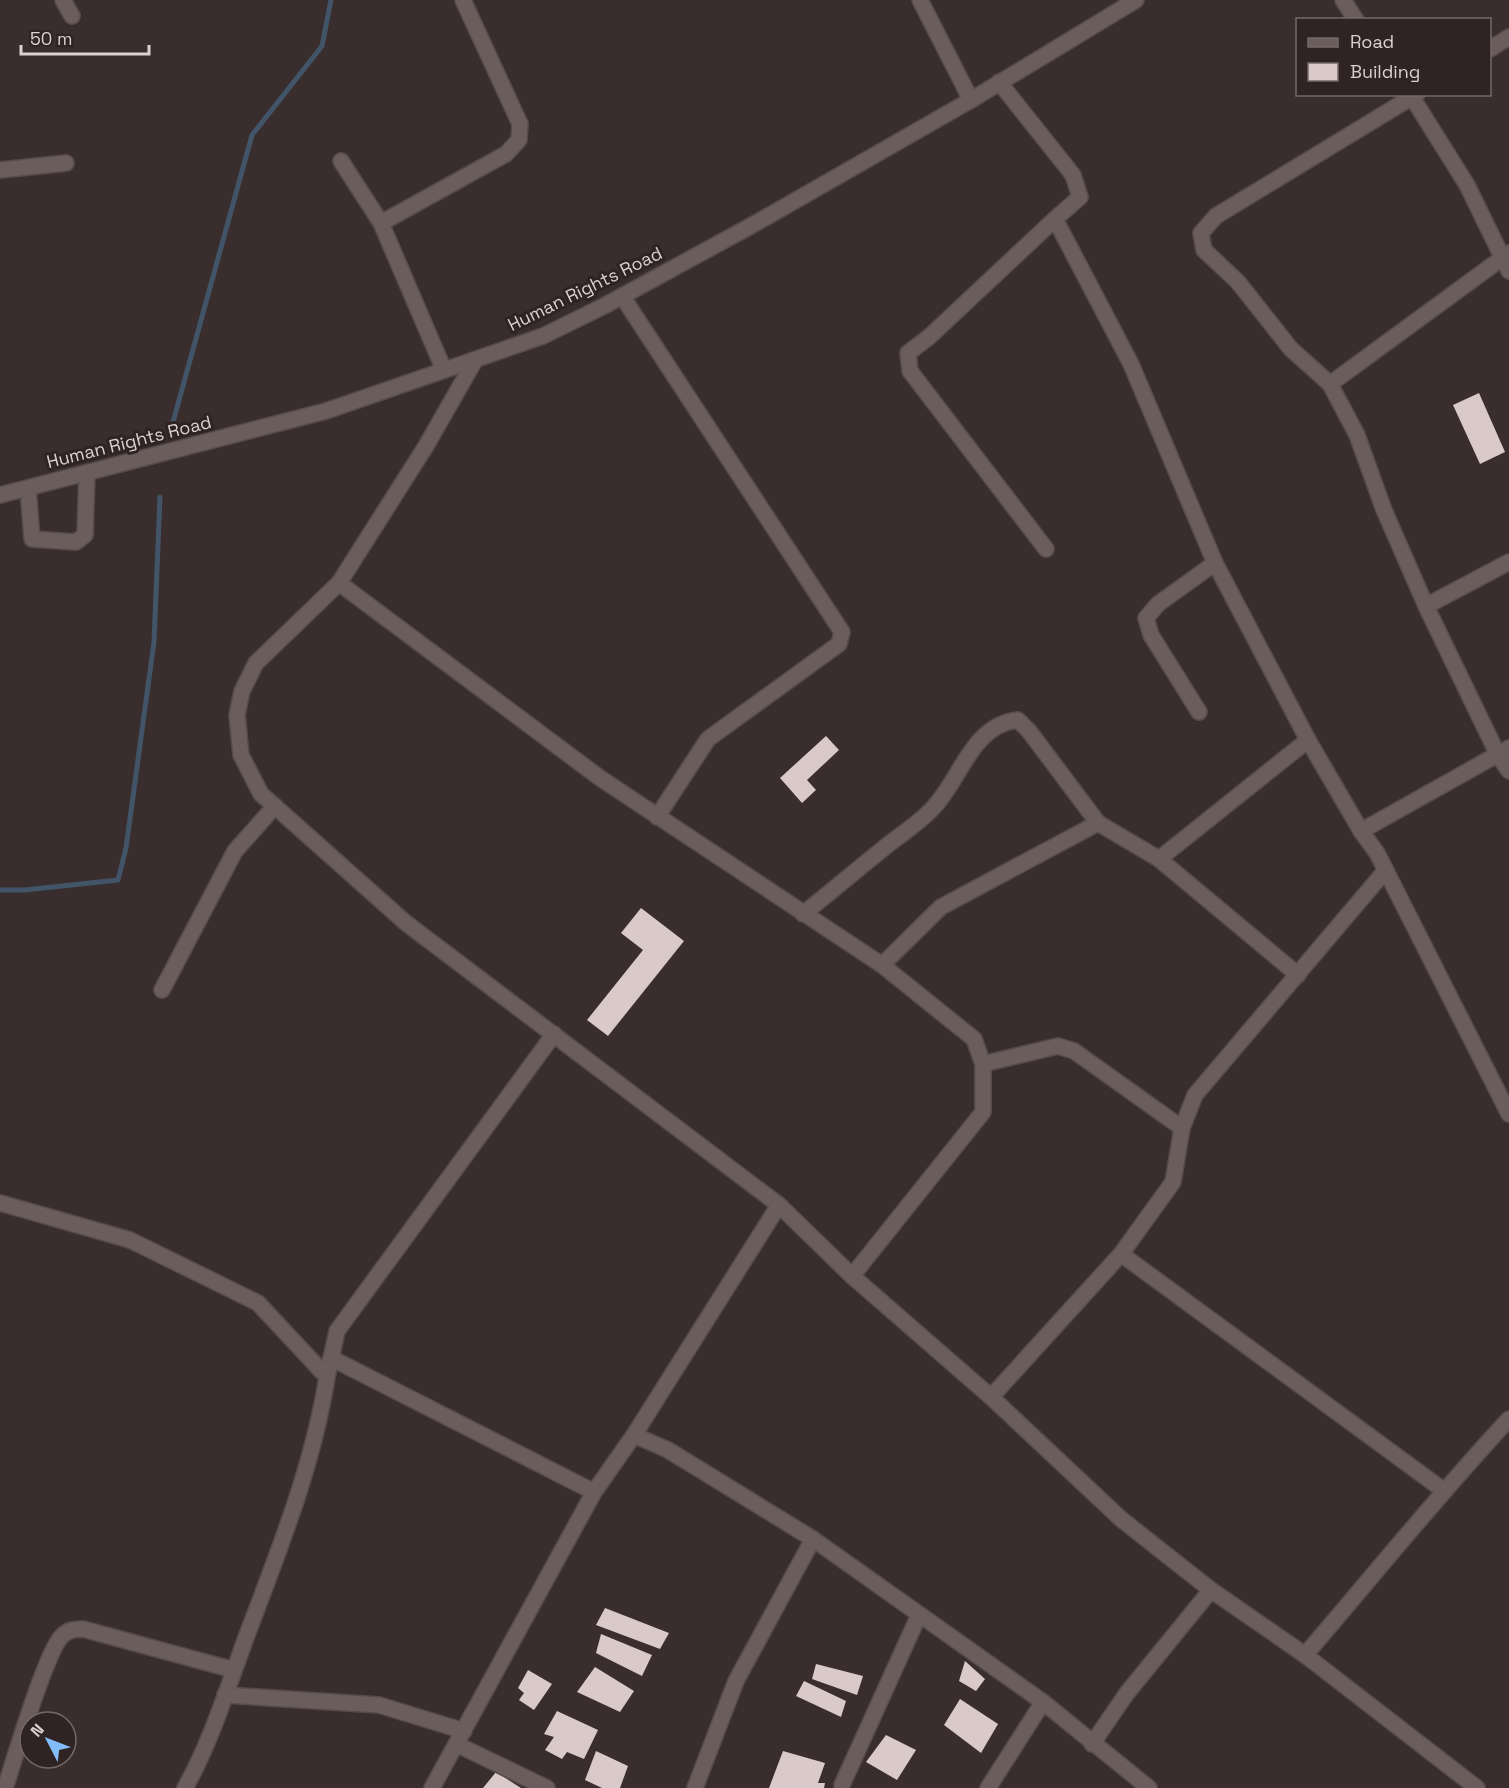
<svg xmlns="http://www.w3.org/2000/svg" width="1509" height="1788" font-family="'Space Grotesk',sans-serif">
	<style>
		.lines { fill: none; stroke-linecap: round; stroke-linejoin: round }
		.stream { stroke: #425468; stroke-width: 5 }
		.building { fill: #d9cac9 }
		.minor-casing { stroke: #544b4a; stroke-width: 18 }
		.minor { stroke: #6a5d5c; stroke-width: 15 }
		.labels { text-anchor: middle; stroke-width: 6; stroke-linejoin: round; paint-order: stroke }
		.street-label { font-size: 18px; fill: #d9d2d1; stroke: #2f2423 }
	</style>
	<rect width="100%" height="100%" fill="#392e2d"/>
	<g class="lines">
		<g class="stream">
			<polyline points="170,433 252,135 322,46 331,0"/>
			<polyline points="0,890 25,890 118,880 126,848 154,642 160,497"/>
		</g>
	</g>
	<g class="building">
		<polygon points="1479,393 1505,452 1480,464 1453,405"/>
		<polygon points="826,736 839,750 807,780 816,790 802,803 780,778"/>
		<polygon points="641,908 684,941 608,1036 587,1020 643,950 621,933"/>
		<polygon points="605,1608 669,1633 660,1649 596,1625"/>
		<polygon points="601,1634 652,1655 642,1676 596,1653"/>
		<polygon points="965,1661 985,1679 976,1691 959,1681"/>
		<polygon points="816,1664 863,1676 857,1695 812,1679"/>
		<polygon points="595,1667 634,1691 620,1712 577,1692"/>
		<polygon points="528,1670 552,1684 534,1710 519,1700 524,1693 518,1688"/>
		<polygon points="804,1681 846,1701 841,1717 796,1696"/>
		<polygon points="960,1699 998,1724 981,1753 944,1725"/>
		<polygon points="557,1711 598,1730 584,1759 567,1752 562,1759 545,1750 554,1737 544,1734"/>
		<polygon points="886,1735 916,1750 897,1780 866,1762"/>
		<polygon points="596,1751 628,1766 620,1788 602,1788 585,1780"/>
		<polygon points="783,1751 825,1763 818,1783 825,1783 824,1788 769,1788"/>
		<polygon points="496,1772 521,1788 483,1788"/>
	</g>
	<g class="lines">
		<defs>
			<g id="minor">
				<polyline points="63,0 72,16"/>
				<polyline points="920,0 971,100"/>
				<polyline points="1343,0 1356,20"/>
				<polyline points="1490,49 1509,37"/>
				<polyline points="999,82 1073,175 1080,197 1055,219 1131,364 1215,563 1308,740 1361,831 1377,853 1509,1114"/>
				<polyline points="1410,94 1467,185 1509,271"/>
				<polyline points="1417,94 1216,216 1201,233 1204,250 1238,282 1291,349 1330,384 1357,435 1384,510 1426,606 1498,755 1509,771"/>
				<polyline points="341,161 381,223 444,370"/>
				<polyline points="0,170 66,163"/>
				<polyline points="381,223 506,154 519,140 520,124 463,0"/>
				<polyline points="622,296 842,632 839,644 708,739 657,817"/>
				<polyline points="474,362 426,446 339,583 256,663 242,691 237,715 241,755 261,794 406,923 779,1205 852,1276"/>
				<polyline points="1330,384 1509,253"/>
				<polyline points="28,488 32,539 76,542 85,535 87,473"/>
				<polyline points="0,495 326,411 543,336 604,306 756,223 971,100 1136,0"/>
				<polyline points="1046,549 910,371 908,353 929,337 1055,219"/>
				<polyline points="339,583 600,778 882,965 974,1039 983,1064 983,1112 852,1276 991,1397 1121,1519 1211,1590 1305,1655 1477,1788"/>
				<polyline points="1426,606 1509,562"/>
				<polyline points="1199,712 1151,635 1146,618 1158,604 1215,563"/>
				<polyline points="1361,831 1509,748"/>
				<polyline points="1159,859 1308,740"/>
				<path d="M803,914C832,891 860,867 889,844C903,833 920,822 932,809C961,780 971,725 1018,720L1029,731L1098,823"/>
				<polyline points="882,965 941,907 1098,823 1159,859 1298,975"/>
				<polyline points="162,990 235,851 275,806"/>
				<polyline points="983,1064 1058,1046 1074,1051 1182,1128"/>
				<path d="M0,1203L130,1240L258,1303L327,1377C313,1466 279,1550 247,1635C228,1686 212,1740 185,1788"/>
				<polyline points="1121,1254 1443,1490"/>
				<polyline points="331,1358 594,1492"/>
				<polyline points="327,1377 337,1331 554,1034"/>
				<polyline points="991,1397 1121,1254 1173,1182 1182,1128 1195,1095 1385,871"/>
				<polyline points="634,1435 779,1205"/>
				<path d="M1305,1655C1373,1576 1438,1495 1509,1419"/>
				<polyline points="225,1695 379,1705 464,1731"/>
				<polyline points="1092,1744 1127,1693 1211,1590"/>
				<polyline points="458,1745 547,1788"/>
				<polyline points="842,1785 919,1615"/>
				<path d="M5,1788C14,1761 46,1651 62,1636C68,1630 74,1629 83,1629L234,1670"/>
				<polyline points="432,1788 594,1492 634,1435 668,1450 813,1539 1043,1702 1149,1788"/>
				<polyline points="695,1788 736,1681 813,1539"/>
				<polyline points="988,1788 1043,1702"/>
			</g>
		</defs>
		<use href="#minor" class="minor-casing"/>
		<use href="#minor" class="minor"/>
	</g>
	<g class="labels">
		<g class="street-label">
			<text transform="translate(585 289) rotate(-26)" y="6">Human Rights Road</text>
			<text transform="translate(129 442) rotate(-14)" y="6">Human Rights Road</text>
		</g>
	</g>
	<rect x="1296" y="18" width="195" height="78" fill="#2f2423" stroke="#736a69" stroke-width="1.5"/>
	<rect x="1308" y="38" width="30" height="9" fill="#6a5d5c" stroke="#736a69" stroke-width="1.5"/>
	<text x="1350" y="48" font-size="18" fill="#d9d2d1">Road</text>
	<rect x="1308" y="63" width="30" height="18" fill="#d9cac9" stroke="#736a69" stroke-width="1.5"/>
	<text x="1350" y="78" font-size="18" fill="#d9d2d1">Building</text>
	<g transform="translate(48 1740) rotate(312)"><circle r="28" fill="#2f2423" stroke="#736a69" stroke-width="1.5"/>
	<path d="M0-4.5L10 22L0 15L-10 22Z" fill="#82bcfa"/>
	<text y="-9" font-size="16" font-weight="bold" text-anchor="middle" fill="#d9d2d1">N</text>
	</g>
	<path d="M21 45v9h128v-9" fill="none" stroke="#d9d2d1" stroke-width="3"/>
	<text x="30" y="45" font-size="18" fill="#d9d2d1" stroke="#2f2423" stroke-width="4.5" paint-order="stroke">50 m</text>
</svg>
